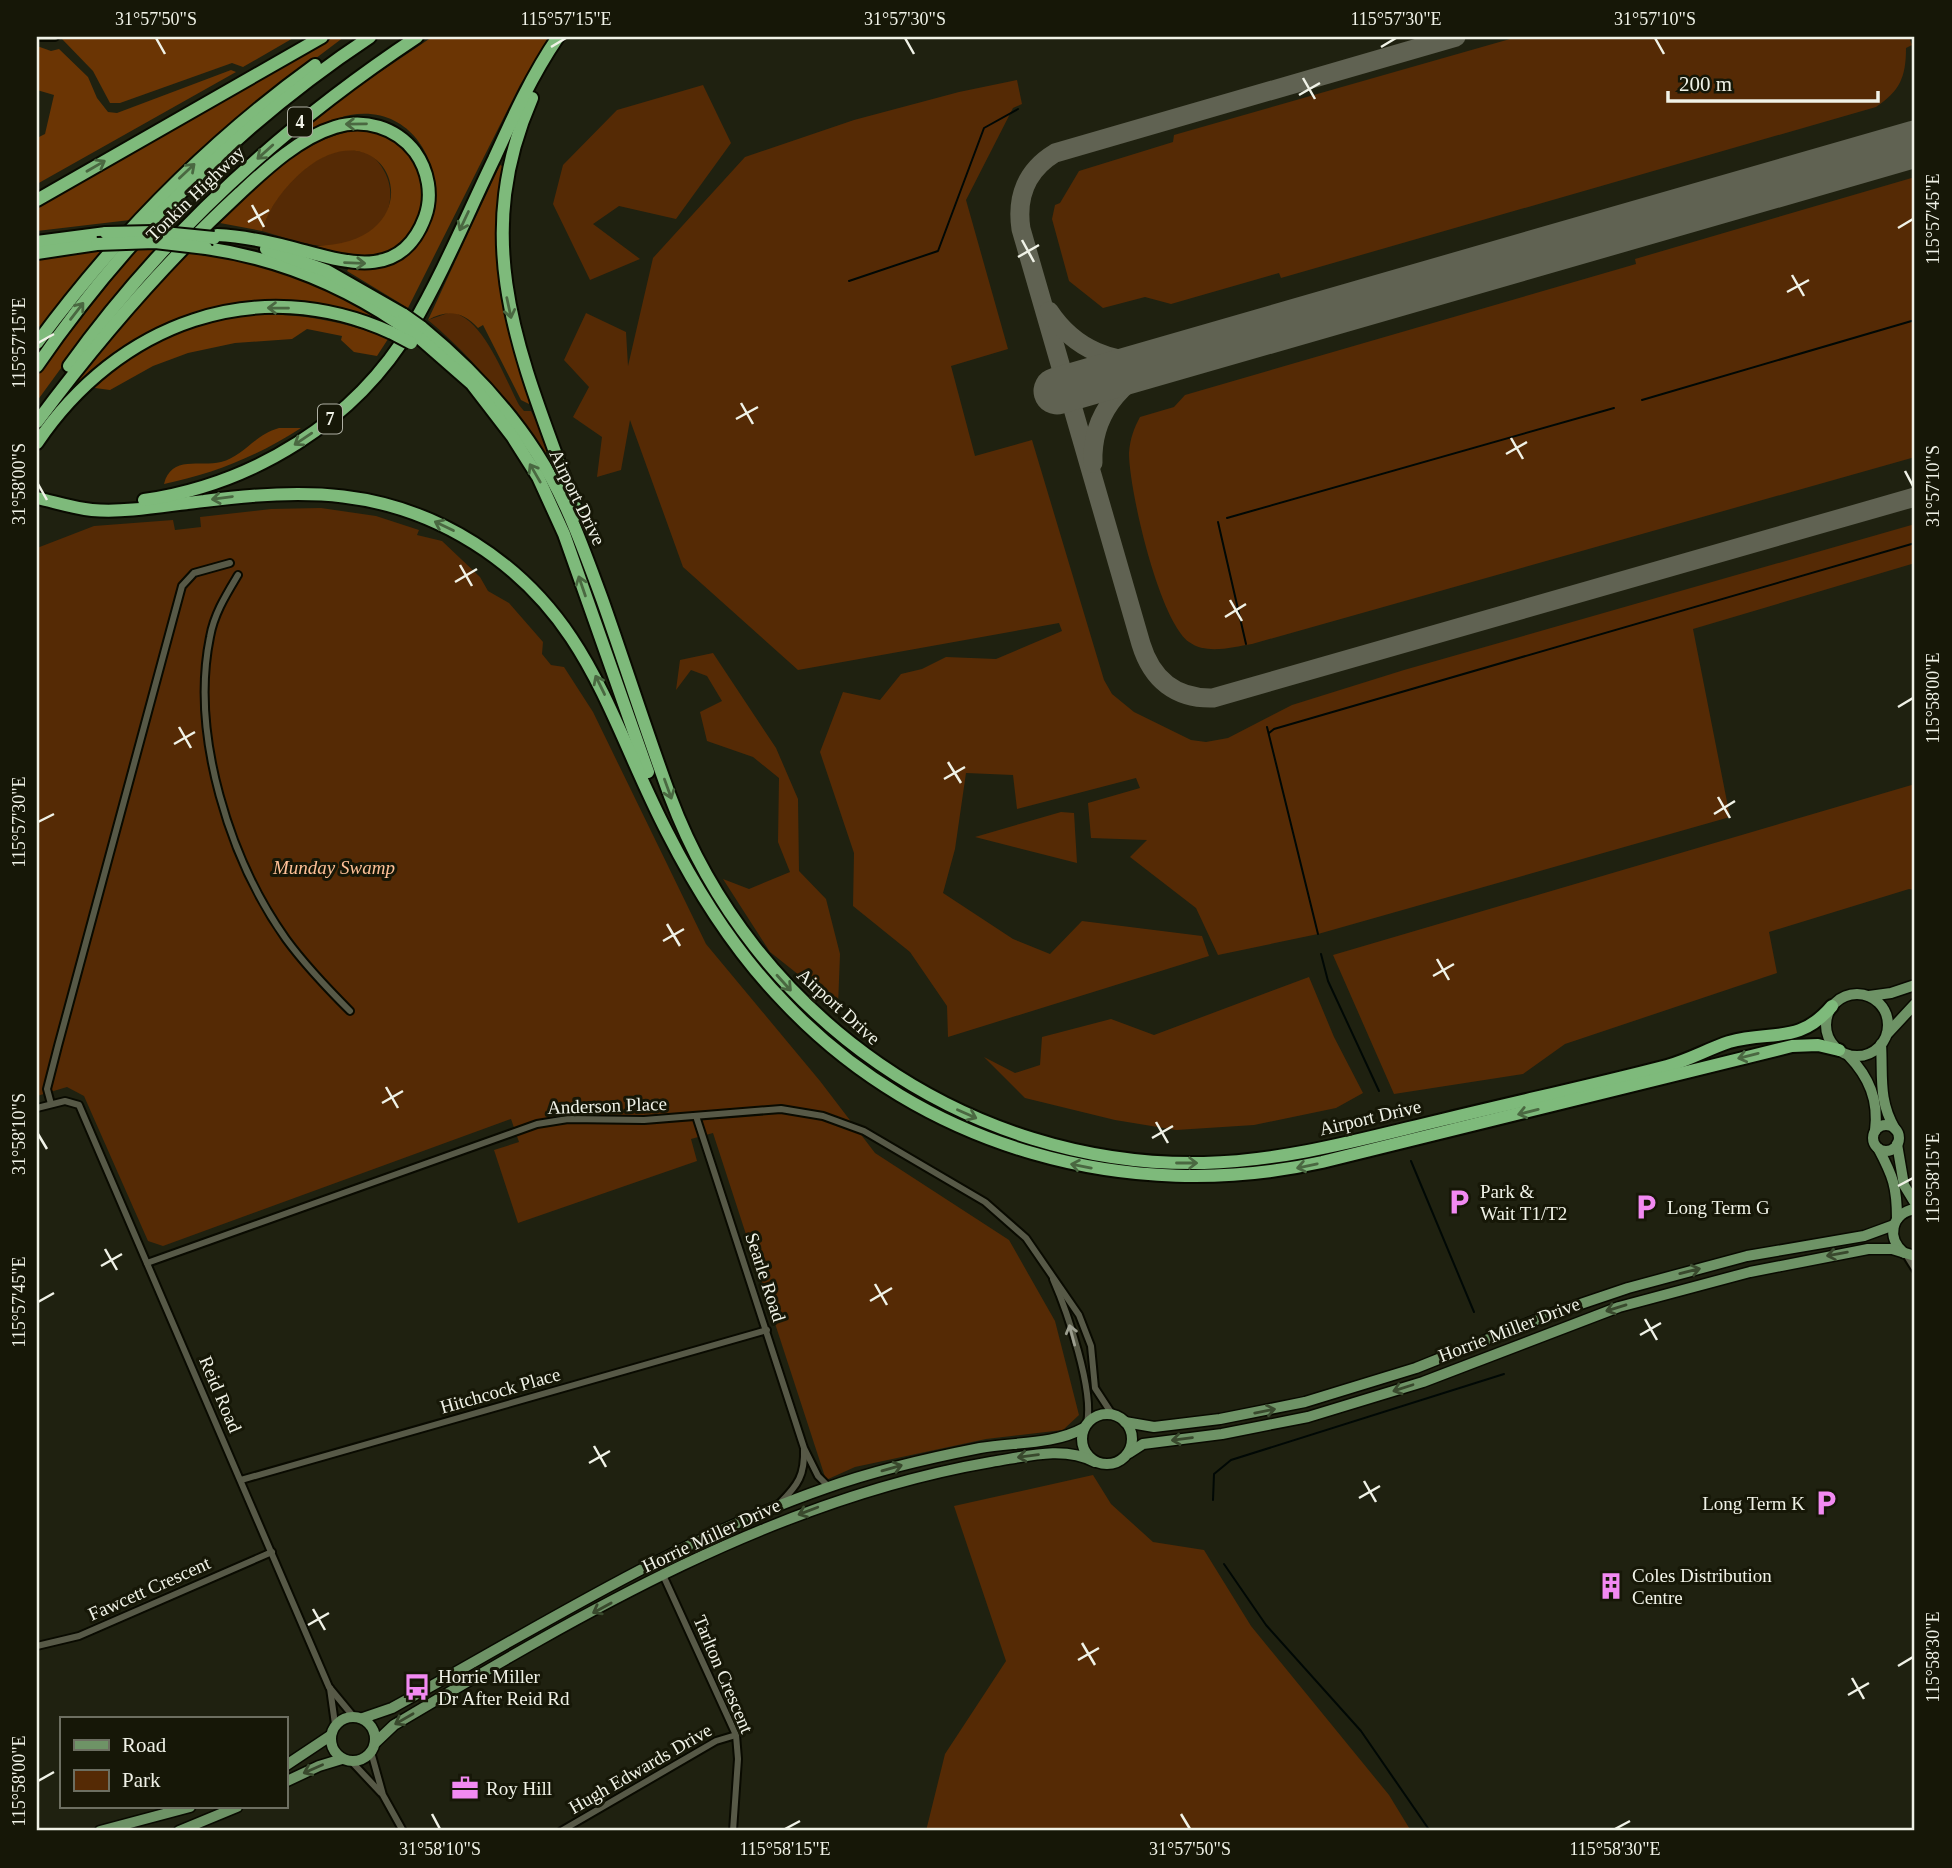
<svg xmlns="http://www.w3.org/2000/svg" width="1952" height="1868" font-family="'Times New Roman',serif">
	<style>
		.green { fill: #552a05 }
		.forest { fill: #6b3504 }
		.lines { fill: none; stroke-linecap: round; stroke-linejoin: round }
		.stream { stroke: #000805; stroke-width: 2 }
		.taxiway { stroke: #606252; stroke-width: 19 }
		.runway { stroke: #606252; stroke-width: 47 }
		.minor-casing { stroke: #090a00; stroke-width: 10 }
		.primary-casing { stroke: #090a00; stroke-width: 13 }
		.motorway-casing { stroke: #090a00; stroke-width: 16 }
		.minor { stroke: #575947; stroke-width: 6 }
		.primary { stroke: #6e9366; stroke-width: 10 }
		.motorway { stroke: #7eba7b; stroke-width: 12 }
		.motorway-bridge-casing { stroke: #090a00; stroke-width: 16; stroke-linecap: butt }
		.motorway-bridge { stroke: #7eba7b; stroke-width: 12 }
		.oneway { stroke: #4a6841 }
		.oneway2 { stroke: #39492d }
		.oneway3 { stroke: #9c9e8f }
		.ticks { fill: none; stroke: #f0f2e7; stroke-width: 2.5 }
		.labels { text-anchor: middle; stroke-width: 6; stroke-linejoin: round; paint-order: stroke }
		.shield { fill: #161707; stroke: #afb0a4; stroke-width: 2 }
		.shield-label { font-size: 18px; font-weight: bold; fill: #f0f2e7 }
		.street-label { font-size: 19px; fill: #f0f2e7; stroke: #161707 }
		.park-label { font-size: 19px; font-style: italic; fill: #fec198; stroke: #161707 }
		.poi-label { font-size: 19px; fill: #f0f2e7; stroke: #161707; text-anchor: start }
		.neatline { fill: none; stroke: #f0f2e7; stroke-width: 2.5 }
		.ticks-label { font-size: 18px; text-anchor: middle; fill: #f0f2e7 }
	</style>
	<rect width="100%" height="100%" fill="#1f2110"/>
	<g class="green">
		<path d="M1517,37H1909L1912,45L1906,48C1906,77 1900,91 1876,107L1281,278L1279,273L1171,304L1145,297L1103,308L1069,281L1052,219L1055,205L1060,203L1079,171L1173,142L1174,135Z"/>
		<polygon points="1017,80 1022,104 1013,108 966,200 1008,349 951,366 975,456 1032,440 1104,680 1112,694 1134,712 1191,740 1206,742 1228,738 1292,705 1404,670 1915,524 1915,563 1693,629 1730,817 1318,934 1218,955 1196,908 1130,857 1147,840 1091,838 1088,803 1140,788 1136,778 1017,809 1013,775 966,773 955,849 943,893 1013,939 1050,954 1082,921 1202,936 1209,956 948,1037 947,1006 910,952 853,906 854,853 820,752 843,692 880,700 901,674 922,669 946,657 996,659 1062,631 1059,623 798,670 683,567 630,420 621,470 597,477 602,437 573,417 589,387 564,360 586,313 626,332 628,366 653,258 745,157 854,120 959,92"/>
		<polygon points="703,85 731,143 676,219 619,206 593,224 640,259 590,280 553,204 563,165 617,110"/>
		<path d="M345,149L369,153C410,187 388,242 337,246C311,248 287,238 262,231C273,193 306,158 345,149Z"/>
		<path d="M1915,177V457L1252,644C1232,647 1207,655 1189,642C1159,620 1129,490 1129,453C1130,439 1134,428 1140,417L1174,407L1185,395L1636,264L1635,259Z"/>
		<path d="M451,312C484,318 504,377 519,405L524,411H531L541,431H544L557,465L552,467C518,412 478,362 428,320Z"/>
		<polygon points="321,508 376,516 419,530 417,535 442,541 480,577 488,591 509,603 543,642 542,654 551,665 564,667 593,712 706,944 820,1081 875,1153 1009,1240 1055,1321 1079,1415 1063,1430 986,1439 855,1467 826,1480 713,1133 691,1139 697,1161 518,1223 494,1150 519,1142 511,1119 163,1246 148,1241 84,1096 67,1087 37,1096 37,548 94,526 173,520 175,530 201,527 200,517 271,509"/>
		<polygon points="713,653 776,748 798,799 799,871 826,899 840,954 838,1006 770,952 723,879 749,889 790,872 778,842 779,778 753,757 707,741 700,712 722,701 707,676 691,670 676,690 680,660"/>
		<polygon points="1915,784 1915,890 1909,889 1769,932 1777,973 1565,1044 1523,1074 1394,1094 1333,955"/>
		<polygon points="1061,812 1074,813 1077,863 975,837"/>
		<polygon points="1309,977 1334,1037 1363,1093 1336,1108 1254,1125 1176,1130 1115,1120 1025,1098 984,1057 1015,1073 1040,1065 1042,1037 1111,1019 1154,1035"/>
		<polygon points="1093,1475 1111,1504 1153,1542 1204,1550 1251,1626 1389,1795 1411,1831 926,1831 945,1754 1006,1661 954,1506"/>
	</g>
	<g class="forest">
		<polygon points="66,37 295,37 243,67 232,63 120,103 110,103 93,71 62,39"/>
		<polygon points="334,37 344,37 234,120 190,158 130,220 37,231 37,206"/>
		<path d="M432,37H549L520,85L408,308L347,271L349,268C474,277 453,97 350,115C325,120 304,138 284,151L281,148L352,91Z"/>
		<polygon points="37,46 51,51 59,49 88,77 97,98 108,112 117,113 231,70 236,72 37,184 37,138 45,134 54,95 37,90"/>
		<path d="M364,129C384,133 405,142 417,161C437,192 415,250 377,257C357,260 334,250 314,246C441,245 392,99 304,170C285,186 269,207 262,231L220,223C261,183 304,135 364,129Z"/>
		<path d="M500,165L504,167C496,220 496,270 508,322C515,350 529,375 529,404L521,400L483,325L478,328C463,311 447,309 428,320Z"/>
		<polygon points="137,248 158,248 83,338 37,401 37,375"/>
		<polygon points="104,249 37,333 37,260"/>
		<path d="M187,251C255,258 320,282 377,318C373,319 334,309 321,309C291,308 259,304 229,306C164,311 102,356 61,404L58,402L127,316Z"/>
		<path d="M260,314C306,315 345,321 388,339L377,356L354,352L341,340L342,336L307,329L292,339L235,343L188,353L153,366L110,390L95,388V381C147,342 195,321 260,314Z"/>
		<path d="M279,428H301C258,456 213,474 164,484C171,455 200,467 221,462C243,457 254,435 279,428Z"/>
	</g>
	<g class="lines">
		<g class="stream">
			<polyline points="849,281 938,251 984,128 1018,109"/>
			<polyline points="1642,400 1915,320"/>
			<polyline points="1227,518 1614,408"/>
			<polyline points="1218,522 1246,644"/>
			<polyline points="1267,727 1318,934"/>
			<polyline points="1269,733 1274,729 1915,543"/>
			<polyline points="1321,954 1328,981 1379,1091"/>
			<polyline points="1411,1161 1474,1312"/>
			<polyline points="1213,1500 1214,1474 1231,1460 1504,1374"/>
			<polyline points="1224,1564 1266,1625 1361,1731 1430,1831"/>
		</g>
		<g class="taxiway">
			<path d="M1456,37L1055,153C1027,170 1016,196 1021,229L1141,644C1152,680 1176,699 1213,698L1915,497"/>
			<polyline points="1886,153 1915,137"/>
			<path d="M1049,311C1074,349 1114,366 1159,360"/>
			<path d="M1093,463C1091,412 1124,379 1167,359"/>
		</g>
		<polyline class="runway" points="1057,391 1915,144"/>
		<defs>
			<g id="minor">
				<polyline points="40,37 55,37"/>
				<path d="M238,575C226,595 214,614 210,637C190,735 230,860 286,939C305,965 327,988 350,1011"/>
				<polyline points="51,1104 47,1089 58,1046 182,586 194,573 230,563"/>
				<polyline points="37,1108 65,1101 79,1105 329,1687 353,1716"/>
				<polyline points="696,1116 804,1448 818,1476 829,1487"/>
				<polyline points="1905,1253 1915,1269"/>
				<polyline points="147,1263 537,1124 568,1119 644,1120 781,1109 823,1116 864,1131 985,1202 1026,1238 1079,1315 1091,1346 1095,1388 1112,1414"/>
				<path d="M1053,1279C1067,1311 1094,1390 1087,1423"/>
				<polyline points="241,1480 767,1330"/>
				<path d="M780,1503C798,1485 805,1475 804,1449"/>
				<polyline points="663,1575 736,1735 738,1759 733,1831"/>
				<polyline points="37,1646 79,1636 272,1552"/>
				<polyline points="330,1688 335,1724"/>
				<polyline points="371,1752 383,1795 403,1831"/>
				<polyline points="351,1761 381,1793"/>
				<polyline points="561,1831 716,1741 736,1735"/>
			</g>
			<g id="primary">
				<circle cx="1857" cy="1025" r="31"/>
				<polyline points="1869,996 1891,993 1915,985"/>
				<polyline points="1887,1034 1915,1004"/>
				<path d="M1881,1044C1883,1076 1878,1100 1895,1129"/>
				<path d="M1848,1055C1869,1077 1879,1100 1875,1131"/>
				<circle cx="1886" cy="1138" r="13"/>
				<polyline points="1897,1144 1904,1185 1915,1203"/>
				<path d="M1878,1148C1893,1176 1897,1187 1897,1219"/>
				<path d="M1904,1253C1886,1238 1891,1213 1915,1209"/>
				<circle cx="1107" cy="1439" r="25"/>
				<polyline points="1125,1422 1154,1427 1220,1419 1305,1402 1416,1368 1551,1314 1628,1288 1747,1256 1864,1236 1894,1225"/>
				<polyline points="1129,1453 1143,1444 1222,1434 1308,1417 1423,1382 1619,1307 1750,1272 1868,1249 1892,1249 1915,1256"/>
				<circle cx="353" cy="1739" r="22"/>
				<path d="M363,1718L392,1708C534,1630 673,1541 826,1488C876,1470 929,1458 980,1448C1014,1442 1053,1445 1084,1428"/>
				<path d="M375,1743L394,1725C581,1614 774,1499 991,1462C1024,1457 1063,1445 1095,1462"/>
				<polyline points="285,1766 330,1736"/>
				<polyline points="285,1782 319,1766 342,1759"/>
				<polyline points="100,1831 190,1807"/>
				<polyline points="179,1831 237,1807"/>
			</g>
			<g id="motorway">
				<path d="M532,98C465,251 527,370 578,515"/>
				<polyline points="37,200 322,37"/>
				<polyline points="37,242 106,233"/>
				<path d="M206,248C275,258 340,284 398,323"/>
				<polyline points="266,249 327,271 404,315"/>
				<polyline points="37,253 97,244"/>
				<path d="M421,327C466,364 505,404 536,452C566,498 583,548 602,599C625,664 646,731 670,796C752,1016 968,1168 1204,1163C1287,1161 1366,1138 1446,1119C1520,1101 1594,1085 1667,1066C1689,1060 1708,1049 1729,1042C1772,1030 1799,1045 1832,1006"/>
				<polyline points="416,335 472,384 512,436 538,477 564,534 648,772"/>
				<path d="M37,343C116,236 207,143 315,65"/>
				<path d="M37,366C125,238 240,123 370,37"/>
				<path d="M69,366C163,235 283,126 417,37"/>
				<path d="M37,422C98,340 164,263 240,193C267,168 299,138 335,127C364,118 396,127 415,152C428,170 433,195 425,217C400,285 340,260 289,247C265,241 242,236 217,235"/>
				<path d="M37,443C117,324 257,271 392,333"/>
				<path d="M37,498C55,502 73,508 92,510C128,513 167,505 204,501C302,488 387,488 474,543C590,616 609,720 667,832C698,893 737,954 785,1003C922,1148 1129,1205 1322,1162L1792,1046L1818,1045L1839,1050"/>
				<path d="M144,500C253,484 355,422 412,326C443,273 467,215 494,159C513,117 532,75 558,37"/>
			</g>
		</defs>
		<use href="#minor" class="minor-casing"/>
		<use href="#primary" class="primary-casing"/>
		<use href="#motorway" class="motorway-casing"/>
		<use href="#minor" class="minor"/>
		<use href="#primary" class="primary"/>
		<use href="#motorway" class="motorway"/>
		<defs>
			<g id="motorway-bridge">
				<polyline points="106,233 154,232 214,238"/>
				<polyline points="97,244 155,242 206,248"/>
				<polyline points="404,315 421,327"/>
				<polyline points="398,323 416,335"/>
				<polyline points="392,333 411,343"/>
			</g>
		</defs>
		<use href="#motorway-bridge" class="motorway-bridge-casing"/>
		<use href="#motorway-bridge" class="motorway-bridge"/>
	</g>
	<defs><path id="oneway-shaft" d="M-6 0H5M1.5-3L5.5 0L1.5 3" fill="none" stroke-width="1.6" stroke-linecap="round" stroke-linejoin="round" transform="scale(1.75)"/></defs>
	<g class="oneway">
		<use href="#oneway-shaft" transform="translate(356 124) rotate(179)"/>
		<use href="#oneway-shaft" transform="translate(265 152) rotate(138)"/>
		<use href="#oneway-shaft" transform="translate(96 166) rotate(-30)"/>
		<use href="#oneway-shaft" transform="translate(187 171) rotate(-43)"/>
		<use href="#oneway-shaft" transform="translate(464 221) rotate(115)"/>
		<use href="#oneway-shaft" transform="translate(355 263) rotate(2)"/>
		<use href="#oneway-shaft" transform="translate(278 308) rotate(-179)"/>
		<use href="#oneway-shaft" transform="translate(509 308) rotate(78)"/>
		<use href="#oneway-shaft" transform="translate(77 311) rotate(-52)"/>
		<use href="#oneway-shaft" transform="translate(303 439) rotate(146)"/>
		<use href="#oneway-shaft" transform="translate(535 473) rotate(-120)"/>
		<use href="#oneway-shaft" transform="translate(222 498) rotate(172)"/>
		<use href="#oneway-shaft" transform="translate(444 526) rotate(-154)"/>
		<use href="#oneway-shaft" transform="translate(582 586) rotate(-109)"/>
		<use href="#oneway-shaft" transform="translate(600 685) rotate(-116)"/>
		<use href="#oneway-shaft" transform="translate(668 789) rotate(70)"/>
		<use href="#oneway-shaft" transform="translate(784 983) rotate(48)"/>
		<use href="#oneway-shaft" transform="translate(1748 1056) rotate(166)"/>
		<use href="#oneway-shaft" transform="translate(1528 1112) rotate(166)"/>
		<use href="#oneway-shaft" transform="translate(967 1114) rotate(24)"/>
		<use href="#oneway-shaft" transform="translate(1187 1163)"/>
		<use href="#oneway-shaft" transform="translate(1081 1166) rotate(-169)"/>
		<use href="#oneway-shaft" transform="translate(1307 1166) rotate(168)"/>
	</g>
	<g class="oneway2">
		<use href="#oneway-shaft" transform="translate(1837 1254) rotate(170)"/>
		<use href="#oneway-shaft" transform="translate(1690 1271) rotate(-14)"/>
		<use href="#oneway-shaft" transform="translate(1616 1308) rotate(163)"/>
		<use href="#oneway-shaft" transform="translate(1403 1388) rotate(162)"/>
		<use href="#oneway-shaft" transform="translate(1265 1411) rotate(-11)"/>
		<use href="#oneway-shaft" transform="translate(1182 1439) rotate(173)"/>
		<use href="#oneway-shaft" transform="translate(1028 1456) rotate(173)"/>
		<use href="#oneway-shaft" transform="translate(892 1468) rotate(-16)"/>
		<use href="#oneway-shaft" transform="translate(808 1511) rotate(159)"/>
		<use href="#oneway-shaft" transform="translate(602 1608) rotate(151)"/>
		<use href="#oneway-shaft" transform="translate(404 1719) rotate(150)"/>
		<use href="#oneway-shaft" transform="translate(313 1769) rotate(156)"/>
	</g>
	<use class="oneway3" href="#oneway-shaft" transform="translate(1072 1335) rotate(-105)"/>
	<path class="ticks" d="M156,38L165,54M905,38L914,54M1655,38L1664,54M551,47L566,38M1381,47L1396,38M1303,78L1315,99M1299,95L1320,83M252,205L264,227M248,222L269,210M1898,228L1913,219M1022,240L1034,262M1018,257L1039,245M1792,275L1804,296M1787,292L1809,280M38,343L54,334M741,403L753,424M736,419L758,407M1511,438L1523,459M1506,454L1527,442M1905,471L1913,486M38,484L47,500M460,565L472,586M455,582L477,569M1230,600L1242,621M1225,617L1246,604M1898,707L1913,698M179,727L191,748M174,744L195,732M948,762L961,783M944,779L965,767M1718,797L1730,818M1714,814L1735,801M38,822L54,814M667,924L680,946M663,941L684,929M1437,959L1449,980M1433,976L1454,964M386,1087L398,1108M382,1103L403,1091M1156,1122L1168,1143M38,1134L47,1149M1152,1138L1173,1126M1898,1186L1913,1178M105,1249L117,1270M101,1266L122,1254M875,1284L887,1305M870,1301L892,1288M38,1302L54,1293M1645,1319L1657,1340M1640,1335L1661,1323M594,1446L606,1467M589,1463L610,1451M1364,1481L1376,1502M1359,1498L1380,1486M313,1609L325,1630M308,1625L329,1613M1082,1643L1095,1665M1078,1660L1099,1648M1898,1666L1913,1657M1852,1678L1864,1699M1848,1695L1869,1683M38,1781L54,1772M432,1814L440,1829M1181,1814L1190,1829M785,1829L800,1821M1615,1829L1630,1821"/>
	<defs>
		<symbol id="parking-bare" viewBox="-9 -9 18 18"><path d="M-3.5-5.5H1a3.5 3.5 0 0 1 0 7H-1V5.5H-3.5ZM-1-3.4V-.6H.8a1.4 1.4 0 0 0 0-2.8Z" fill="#f28af2" stroke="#161707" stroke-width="2.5" paint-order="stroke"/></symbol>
		<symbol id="building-bare" viewBox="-9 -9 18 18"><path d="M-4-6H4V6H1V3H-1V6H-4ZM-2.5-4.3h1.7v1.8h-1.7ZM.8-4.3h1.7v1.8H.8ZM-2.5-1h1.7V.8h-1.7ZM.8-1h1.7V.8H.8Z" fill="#f28af2" stroke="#161707" stroke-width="2.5" paint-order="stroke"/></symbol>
		<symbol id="bus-bare" viewBox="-9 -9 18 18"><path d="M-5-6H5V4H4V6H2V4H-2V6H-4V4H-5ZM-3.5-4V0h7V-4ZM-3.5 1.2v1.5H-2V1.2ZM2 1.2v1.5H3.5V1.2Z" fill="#f28af2" stroke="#161707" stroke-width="2.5" paint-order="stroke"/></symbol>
		<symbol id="office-bare" viewBox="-9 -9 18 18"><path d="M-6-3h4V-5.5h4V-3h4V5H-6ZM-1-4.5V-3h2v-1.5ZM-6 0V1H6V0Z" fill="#f28af2" stroke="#161707" stroke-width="2.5" paint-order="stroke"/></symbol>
	</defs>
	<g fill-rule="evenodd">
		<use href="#parking-bare" x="1440" y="1183" width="38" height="38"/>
		<use href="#parking-bare" x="1627" y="1188" width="38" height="38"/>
		<use href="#parking-bare" x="1807" y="1484" width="38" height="38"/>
		<use href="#building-bare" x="1592" y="1567" width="38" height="38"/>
		<use href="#bus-bare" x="398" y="1668" width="38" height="38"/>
		<use href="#office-bare" x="446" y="1769" width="38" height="38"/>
	</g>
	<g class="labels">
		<g class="shield">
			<rect x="288" y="107.5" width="24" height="29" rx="5"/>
			<rect x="318" y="404.5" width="24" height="29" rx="5"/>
		</g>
		<g class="shield-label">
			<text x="300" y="128">4</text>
			<text x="330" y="425">7</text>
		</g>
		<g class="street-label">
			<text transform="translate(195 193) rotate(-44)" y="7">Tonkin Highway</text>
			<text transform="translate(578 497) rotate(64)" y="7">Airport Drive</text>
			<text transform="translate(839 1006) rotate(42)" y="7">Airport Drive</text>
			<text transform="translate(607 1105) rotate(-2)" y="7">Anderson Place</text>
			<text transform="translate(1370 1117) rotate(-13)" y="7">Airport Drive</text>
			<text transform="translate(766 1277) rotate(72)" y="7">Searle Road</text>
			<text transform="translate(1509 1329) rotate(-21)" y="7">Horrie Miller Drive</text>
			<text transform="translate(500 1390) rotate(-16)" y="7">Hitchcock Place</text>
			<text transform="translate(221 1394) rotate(67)" y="7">Reid Road</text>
			<text transform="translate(711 1535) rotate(-25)" y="7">Horrie Miller Drive</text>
			<text transform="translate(149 1588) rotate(-24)" y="7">Fawcett Crescent</text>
			<text transform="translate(724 1674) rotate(67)" y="7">Tarlton Crescent</text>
			<text transform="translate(640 1768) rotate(-30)" y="7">Hugh Edwards Drive</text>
		</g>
		<g class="park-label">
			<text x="334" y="874">Munday Swamp</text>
		</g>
		<g class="poi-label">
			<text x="1480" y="1198">Park &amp;<tspan x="1480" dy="22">Wait T1/T2</tspan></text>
			<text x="1667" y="1214">Long Term G</text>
			<text x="1805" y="1510" text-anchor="end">Long Term K</text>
			<text x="1632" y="1582">Coles Distribution<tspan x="1632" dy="22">Centre</tspan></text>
			<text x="438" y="1683">Horrie Miller<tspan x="438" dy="22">Dr After Reid Rd</tspan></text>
			<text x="486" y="1795">Roy Hill</text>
		</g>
	</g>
	<rect width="1952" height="1868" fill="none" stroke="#161707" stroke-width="77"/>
	<rect x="60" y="1717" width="228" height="91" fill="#161707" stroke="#6d6f61" stroke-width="2"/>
	<rect x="74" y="1740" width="35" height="10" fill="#6e9366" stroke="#6d6f61" stroke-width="2"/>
	<text x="122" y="1752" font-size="21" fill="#f0f2e7">Road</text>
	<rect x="74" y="1770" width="35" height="21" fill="#552a05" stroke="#6d6f61" stroke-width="2"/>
	<text x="122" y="1787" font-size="21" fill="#f0f2e7">Park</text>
	<path d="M1668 91v10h210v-10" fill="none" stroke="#f0f2e7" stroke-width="3.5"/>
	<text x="1679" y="91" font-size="21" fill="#f0f2e7" stroke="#161707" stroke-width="5" paint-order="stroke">200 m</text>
	<rect x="38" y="38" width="1875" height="1791" class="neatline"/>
	<g class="ticks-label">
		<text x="156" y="25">31°57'50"S</text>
		<text x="566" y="25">115°57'15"E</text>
		<text x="905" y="25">31°57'30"S</text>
		<text x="1396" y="25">115°57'30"E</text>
		<text x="1655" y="25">31°57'10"S</text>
		<text transform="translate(1933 219) rotate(-90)" y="6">115°57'45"E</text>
		<text transform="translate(19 343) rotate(-90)" y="6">115°57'15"E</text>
		<text transform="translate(19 484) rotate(-90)" y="6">31°58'00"S</text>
		<text transform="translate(1933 486) rotate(-90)" y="6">31°57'10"S</text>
		<text transform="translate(1933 698) rotate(-90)" y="6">115°58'00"E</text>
		<text transform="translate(19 822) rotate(-90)" y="6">115°57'30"E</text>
		<text transform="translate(19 1134) rotate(-90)" y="6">31°58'10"S</text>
		<text transform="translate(1933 1178) rotate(-90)" y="6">115°58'15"E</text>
		<text transform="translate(19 1302) rotate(-90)" y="6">115°57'45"E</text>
		<text transform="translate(1933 1657) rotate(-90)" y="6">115°58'30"E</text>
		<text transform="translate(19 1781) rotate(-90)" y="6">115°58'00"E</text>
		<text x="440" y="1855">31°58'10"S</text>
		<text x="785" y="1855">115°58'15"E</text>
		<text x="1190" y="1855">31°57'50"S</text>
		<text x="1615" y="1855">115°58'30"E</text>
	</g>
</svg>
